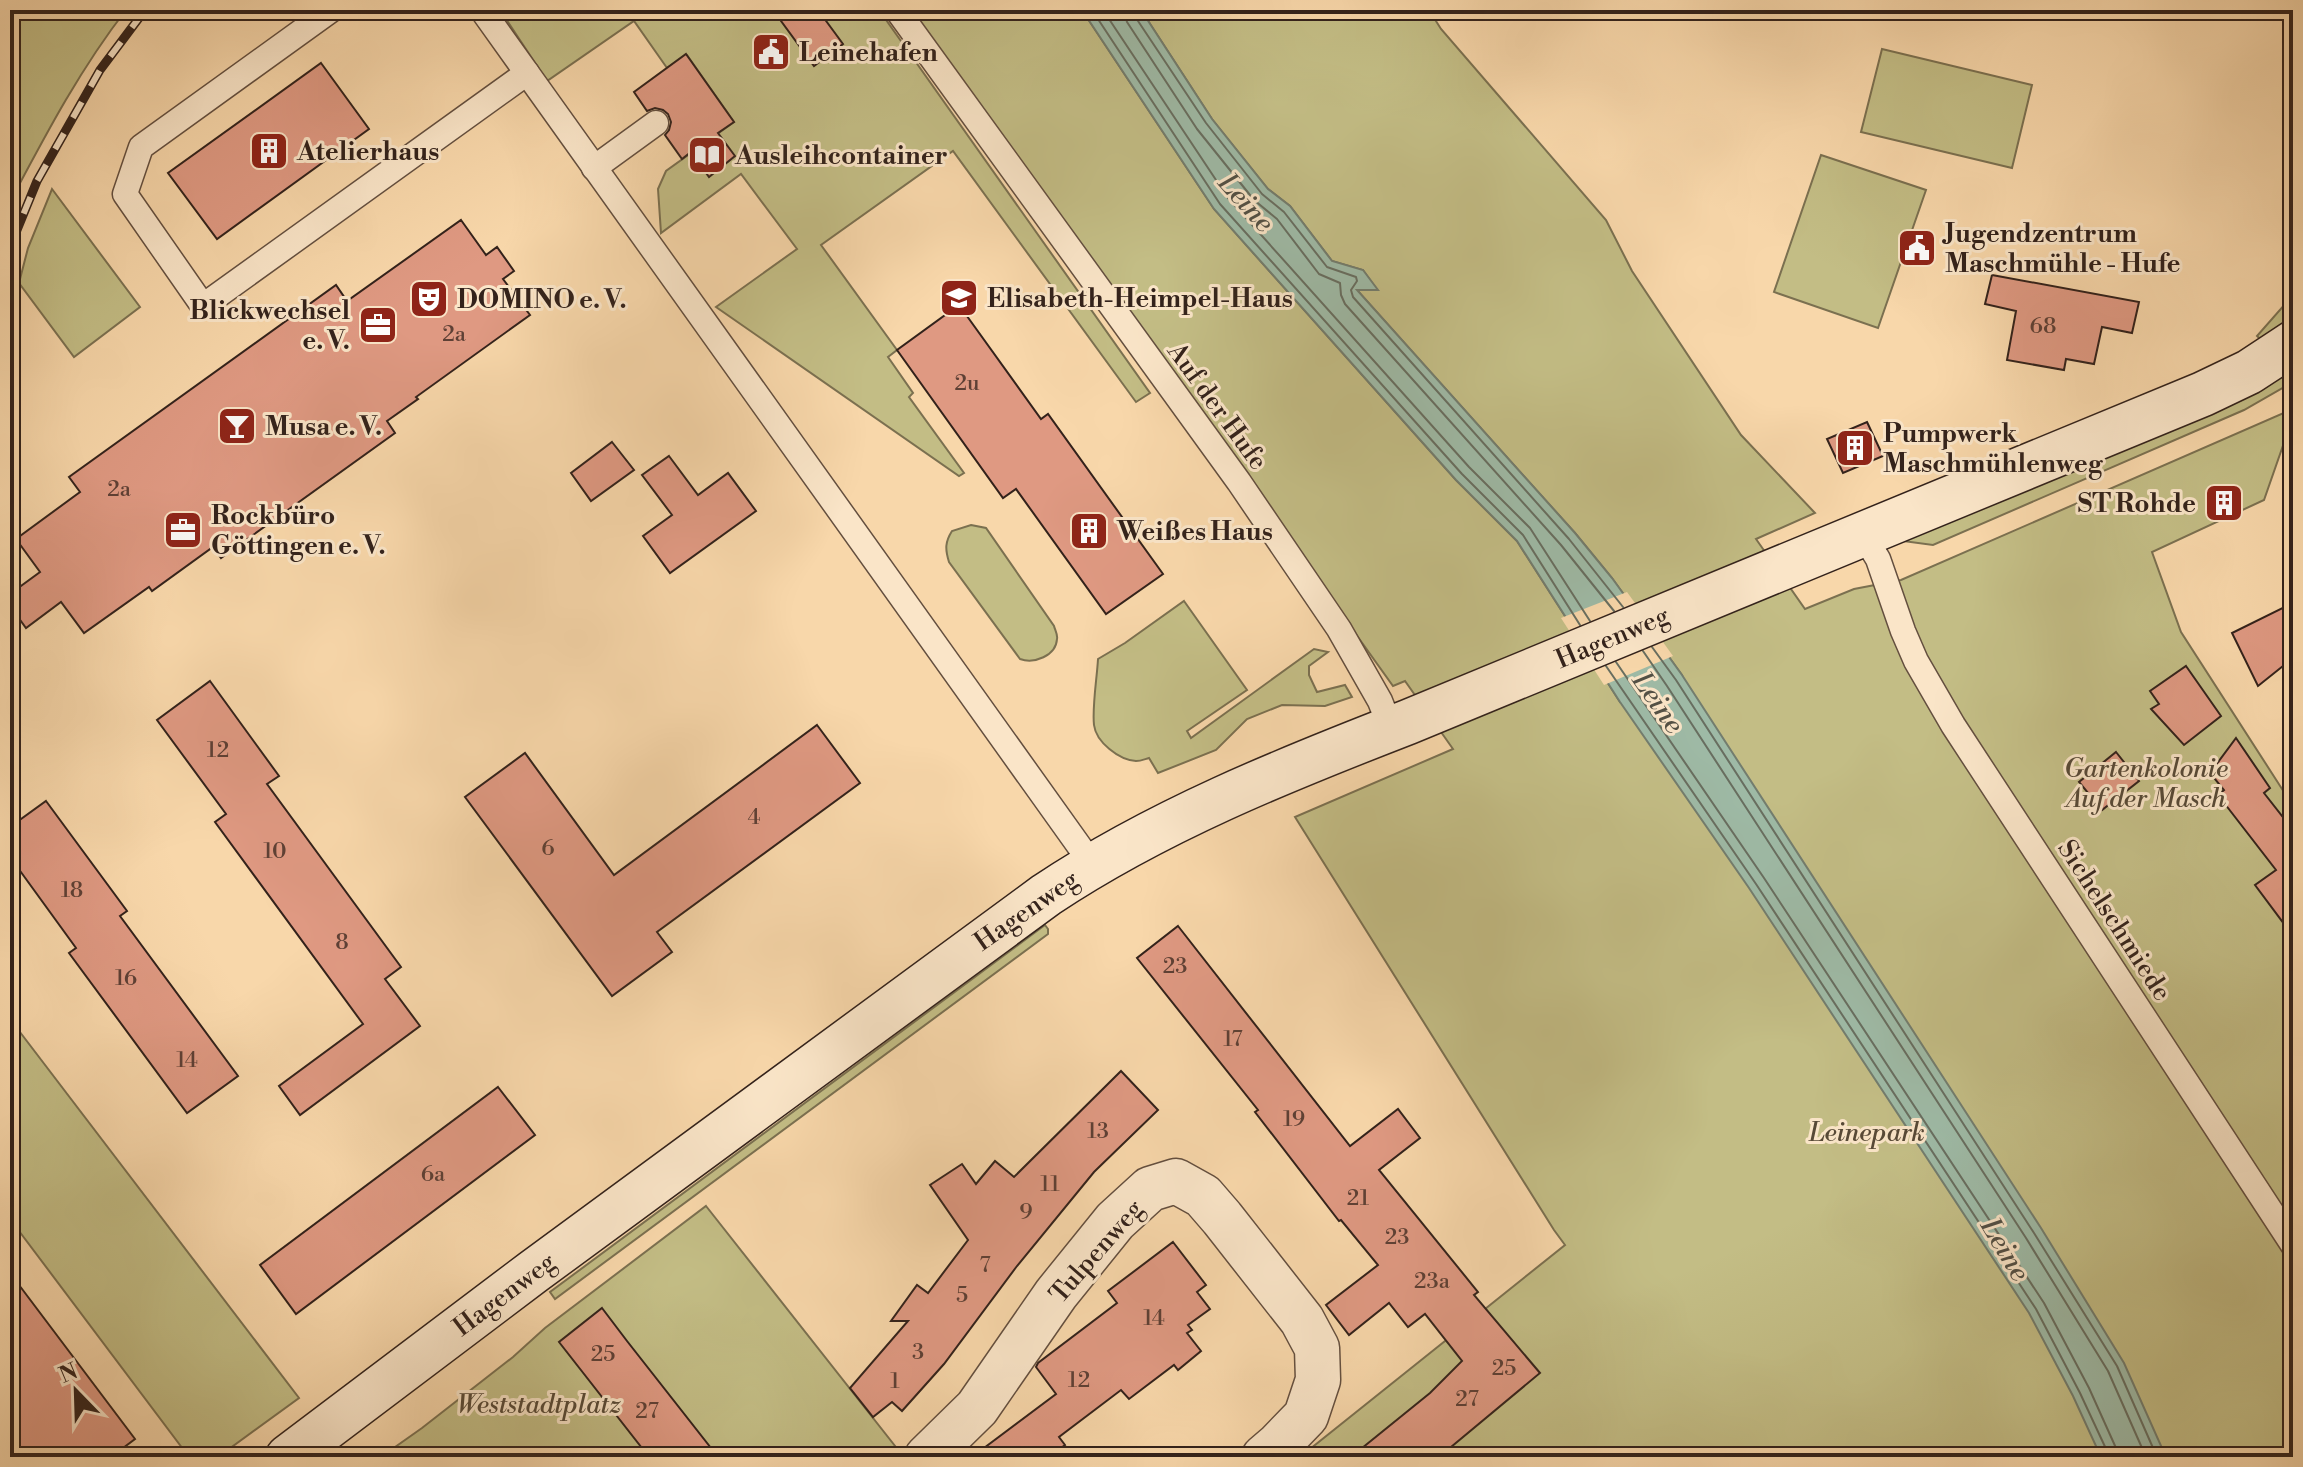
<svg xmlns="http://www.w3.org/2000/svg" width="2303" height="1467" font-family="'Libre Bodoni',serif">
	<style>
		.green { fill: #c3bd85; stroke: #7b7050; stroke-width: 2 }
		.water { fill: #9ebaa6; stroke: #737d6e; stroke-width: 2 }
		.pier { fill: #f8d7aa }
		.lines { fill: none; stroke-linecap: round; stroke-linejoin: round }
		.shore { stroke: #686e60; stroke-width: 2 }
		.building { fill: #df9982; stroke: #33221b; stroke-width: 2 }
		.lane-casing { stroke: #644f3f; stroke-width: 27 }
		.street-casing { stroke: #644f3f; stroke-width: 47 }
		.secondary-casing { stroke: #33221b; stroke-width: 47 }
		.lane { stroke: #fae5c8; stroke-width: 24 }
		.street { stroke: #fae5c8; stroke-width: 44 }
		.secondary { stroke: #fae5c8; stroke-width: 44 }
		.rail-casing { stroke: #33221b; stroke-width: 9 }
		.rail { stroke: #fae5c8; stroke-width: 6; stroke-dasharray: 18; stroke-linecap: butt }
		.labels { text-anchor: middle; stroke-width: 6; stroke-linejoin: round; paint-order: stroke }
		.number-label { font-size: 22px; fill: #5e4035 }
		.poi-label { font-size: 26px; font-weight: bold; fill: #33221b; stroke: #fae5c8; text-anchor: start }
		.street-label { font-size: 26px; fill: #33221b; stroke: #fae5c8 }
		.park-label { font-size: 26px; font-style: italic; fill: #574936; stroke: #fae5c8 }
		.water-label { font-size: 28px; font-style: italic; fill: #535045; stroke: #fae5c8 }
	</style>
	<rect width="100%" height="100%" fill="#f8d7aa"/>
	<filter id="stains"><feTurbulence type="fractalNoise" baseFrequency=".0025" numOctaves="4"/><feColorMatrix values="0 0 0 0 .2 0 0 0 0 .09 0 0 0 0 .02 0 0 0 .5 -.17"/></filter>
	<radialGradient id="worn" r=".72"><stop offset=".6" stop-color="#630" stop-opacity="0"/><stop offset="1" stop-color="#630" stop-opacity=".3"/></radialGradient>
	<g class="green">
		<path d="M10,10H126C80,69 45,136 10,202Z"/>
		<polygon points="500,10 879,10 1150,393 1136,402 953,151 821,245 897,350 888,357 913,393 909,397 964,473 959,476 716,307 797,249 741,174 661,233 658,189 666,171 734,122 687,55 667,68 634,21 547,81"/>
		<polygon points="909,10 1082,10 1214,209 1456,480 1517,541 1620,702 1682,675 1612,578 1575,533 1356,289 1377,290 1363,270 1332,261 1290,206 1268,189 1212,119 1141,10 1429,10 1441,29 1606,220 1632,271 1741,435 1815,513 1756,539 1805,609 1854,589 1901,580 2293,409 2293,417 2264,500 2152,552 2181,632 2293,806 2293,1457 1300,1457 1565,1245 1554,1230 1295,817 1453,749 1405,681 1393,686"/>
		<polygon points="1882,49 2032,85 2012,168 1861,132"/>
		<polygon points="1821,155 1926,190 1878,328 1774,292"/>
		<polygon points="52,189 140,307 74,357 19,283 28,248"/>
		<polygon points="2293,295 2293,316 2260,339 2257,336"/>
		<polygon points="2293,365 2293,382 2244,410 1933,545 1903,541"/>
		<path d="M971,525L986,528L1054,626C1055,630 1058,635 1057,639C1056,656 1034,664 1020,659L949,562C945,549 945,542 952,531Z"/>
		<path d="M1184,601L1247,690L1187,731L1191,738L1314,649L1328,652L1309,666V675L1317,692L1345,685L1352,697L1325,706L1282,705L1247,719L1216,750L1158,773L1149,758C1145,759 1141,761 1136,761C1119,760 1096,742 1094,725C1092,707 1097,678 1098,659L1125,643Z"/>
		<polygon points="1045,925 1048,929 1048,934 555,1299 550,1292"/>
		<polygon points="10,1019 299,1398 218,1457 189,1457 10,1219"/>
		<polygon points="706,1206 899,1451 891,1457 381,1457 422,1428 513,1357 545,1328"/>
	</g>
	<polygon class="water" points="1082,10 1141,10 1212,119 1268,189 1290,206 1332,261 1363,270 1378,290 1357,290 1575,533 1612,578 1682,675 2041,1228 2124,1363 2166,1457 2101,1457 2073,1396 2029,1313 1749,888 1620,702 1517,541 1456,480 1214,209"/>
	<polygon class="pier" points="1627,592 1673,656 1604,685 1561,618"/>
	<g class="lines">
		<g class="shore">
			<polyline points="1092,10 1220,204 1462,474 1523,535 1580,625"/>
			<polyline points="1103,10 1228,198 1469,467 1530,528 1590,621"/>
			<polyline points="1124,10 1127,22 1197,129 1254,200 1277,219 1319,274 1340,283 1341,295 1345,304 1561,545 1614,611"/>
			<polyline points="1134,10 1136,18 1206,123 1262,194 1284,212 1327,267 1356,277 1357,281 1351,290 1353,297 1569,539 1623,607"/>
			<polyline points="1652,647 1676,680 2034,1233 2117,1366 2157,1457"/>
			<polyline points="1643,651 1667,686 2026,1238 2108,1371 2146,1457"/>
			<polyline points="1616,662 1764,878 2044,1303 2089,1388 2116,1448 2117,1457"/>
			<polyline points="1606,666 1756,884 2036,1309 2080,1393 2107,1451 2107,1457"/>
		</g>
	</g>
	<g class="building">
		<polygon points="773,10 818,10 843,44 814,66"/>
		<polygon points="686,54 734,122 718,133 735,156 709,177 691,152 682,159 665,135 669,130 671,122 668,114 663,110 655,108 647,111 634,92"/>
		<polygon points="321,63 369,129 217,239 168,173"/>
		<polygon points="461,220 486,255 497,247 514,271 503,279 530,315 416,397 418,399 387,421 395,433 221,558 213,547 152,591 149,587 84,633 61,602 26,628 10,606 10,594 40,572 16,539 80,492 69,477 336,285 347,301"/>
		<polygon points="1992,275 2139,302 2132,333 2102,327 2094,364 2066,359 2064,370 2007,360 2016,311 1985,304"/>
		<polygon points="959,305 1041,419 1048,414 1163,574 1106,614 1016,489 1003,498 897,350"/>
		<polygon points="1867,422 1883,456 1843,473 1827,439"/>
		<polygon points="612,442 634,470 591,501 571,473"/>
		<polygon points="669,456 698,495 728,473 756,511 670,573 643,536 672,515 642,475"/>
		<polygon points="2293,603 2293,658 2258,686 2232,633"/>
		<polygon points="2186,666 2221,716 2184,745 2151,709 2159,704 2150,691"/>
		<polygon points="210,681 279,776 267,784 401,967 385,979 420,1026 300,1115 279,1086 363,1024 215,822 226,814 157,720"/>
		<polygon points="817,725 860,783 657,932 672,952 612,996 465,797 525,753 614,875"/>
		<polygon points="2236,738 2270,788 2264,793 2293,830 2293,936 2255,885 2276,870 2218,795 2224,790 2210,773"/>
		<polygon points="2116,752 2139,781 2102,810 2079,782"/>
		<polygon points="46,801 127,911 120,916 238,1076 187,1113 69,953 76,948 10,857 10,827"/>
		<polygon points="1178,926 1350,1146 1398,1109 1420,1138 1379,1170 1478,1292 1474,1295 1540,1373 1439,1457 1351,1457 1430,1393 1462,1361 1425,1314 1408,1327 1389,1303 1349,1335 1326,1305 1378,1265 1341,1220 1339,1221 1255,1112 1258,1110 1137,958"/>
		<polygon points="1121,1071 1158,1110 1094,1172 1017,1266 944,1364 902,1411 892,1402 873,1417 850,1388 908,1321 891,1321 917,1285 928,1293 968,1240 930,1185 962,1164 976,1184 995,1161 1014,1177"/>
		<polygon points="498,1087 535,1135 296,1314 260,1265"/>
		<polygon points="1173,1242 1206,1285 1197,1292 1210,1309 1188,1325 1192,1330 1187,1333 1201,1351 1178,1370 1174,1365 1129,1399 1121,1390 1059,1437 1065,1445 1049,1457 972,1457 1056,1394 1036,1367 1038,1363 1117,1303 1108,1291"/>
		<polygon points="10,1273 135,1439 111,1457 26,1457 10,1436"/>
		<polygon points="602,1308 627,1341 718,1457 649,1457 559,1342"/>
	</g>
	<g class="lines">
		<defs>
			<g id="lane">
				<polyline points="331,10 141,147 125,194 203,306 527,73"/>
				<polyline points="482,10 1092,864"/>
				<polyline points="897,10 1239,482 1339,629 1380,701 1391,729"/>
				<polyline points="594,168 656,123"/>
				<polyline points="1862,533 1878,559 1903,631 1916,661 1953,725 2293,1245"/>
			</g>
			<polyline id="street" points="927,1457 977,1408 1056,1294 1115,1221 1150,1189 1176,1181 1203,1196 1222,1218 1302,1320 1317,1348 1318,1380 1306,1416 1278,1445 1264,1457"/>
			<path id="secondary" d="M288,1457L533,1272L1046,895C1157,821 1284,770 1408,722L2203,394L2249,372L2293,343"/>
		</defs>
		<use href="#lane" class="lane-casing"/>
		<use href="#street" class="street-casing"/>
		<use href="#secondary" class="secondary-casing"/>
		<use href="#lane" class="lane"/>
		<use href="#street" class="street"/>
		<use href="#secondary" class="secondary"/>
		<defs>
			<polyline id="rail" points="10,247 37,181 100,70 145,10"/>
		</defs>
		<use href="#rail" class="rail-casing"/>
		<use href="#rail" class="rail"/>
	</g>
	<defs>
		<symbol id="civic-square" viewBox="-11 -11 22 22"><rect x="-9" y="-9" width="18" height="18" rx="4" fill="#8f2418" stroke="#fae5c8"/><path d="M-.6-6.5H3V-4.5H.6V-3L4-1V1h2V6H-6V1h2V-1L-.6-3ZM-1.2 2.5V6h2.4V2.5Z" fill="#fff"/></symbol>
		<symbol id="building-square" viewBox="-11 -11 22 22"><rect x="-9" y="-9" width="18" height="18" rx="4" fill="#8f2418" stroke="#fae5c8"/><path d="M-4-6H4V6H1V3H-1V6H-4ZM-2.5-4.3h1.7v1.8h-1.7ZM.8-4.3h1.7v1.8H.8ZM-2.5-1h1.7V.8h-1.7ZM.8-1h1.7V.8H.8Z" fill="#fff"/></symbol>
		<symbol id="library-square" viewBox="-11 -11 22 22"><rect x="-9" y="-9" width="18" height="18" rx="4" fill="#8f2418" stroke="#fae5c8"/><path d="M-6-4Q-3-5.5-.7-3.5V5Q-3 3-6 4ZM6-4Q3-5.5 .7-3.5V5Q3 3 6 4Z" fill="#fff"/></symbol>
		<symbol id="school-square" viewBox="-11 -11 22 22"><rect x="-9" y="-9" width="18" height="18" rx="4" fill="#8f2418" stroke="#fae5c8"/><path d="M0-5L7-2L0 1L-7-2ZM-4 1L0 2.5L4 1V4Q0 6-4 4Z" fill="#fff"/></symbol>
		<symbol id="theatre-square" viewBox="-11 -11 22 22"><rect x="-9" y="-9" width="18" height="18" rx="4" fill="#8f2418" stroke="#fae5c8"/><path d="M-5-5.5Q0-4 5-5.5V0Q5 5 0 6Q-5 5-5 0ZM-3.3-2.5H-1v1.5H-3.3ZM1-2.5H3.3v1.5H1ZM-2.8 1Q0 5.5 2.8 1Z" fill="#fff"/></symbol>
		<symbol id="office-square" viewBox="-11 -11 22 22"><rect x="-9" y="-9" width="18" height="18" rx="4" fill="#8f2418" stroke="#fae5c8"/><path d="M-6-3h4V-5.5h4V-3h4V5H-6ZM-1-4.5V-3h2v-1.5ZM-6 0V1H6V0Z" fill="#fff"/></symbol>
		<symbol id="bar-square" viewBox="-11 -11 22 22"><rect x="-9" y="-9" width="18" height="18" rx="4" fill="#8f2418" stroke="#fae5c8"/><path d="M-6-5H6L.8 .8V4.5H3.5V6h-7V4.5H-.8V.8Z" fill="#fff"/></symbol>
	</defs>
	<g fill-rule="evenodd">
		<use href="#civic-square" x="749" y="30" width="44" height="44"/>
		<use href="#building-square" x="247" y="129" width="44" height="44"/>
		<use href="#library-square" x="685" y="133" width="44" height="44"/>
		<use href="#civic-square" x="1895" y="226" width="44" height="44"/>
		<use href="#school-square" x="937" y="276" width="44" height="44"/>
		<use href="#theatre-square" x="407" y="277" width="44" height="44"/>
		<use href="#office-square" x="356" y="303" width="44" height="44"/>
		<use href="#bar-square" x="215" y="404" width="44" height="44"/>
		<use href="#building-square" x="1833" y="426" width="44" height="44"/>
		<use href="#building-square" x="2202" y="481" width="44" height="44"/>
		<use href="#office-square" x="161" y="508" width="44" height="44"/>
		<use href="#building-square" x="1067" y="509" width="44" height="44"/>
	</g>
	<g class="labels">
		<g class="number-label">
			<text x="2043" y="333">68</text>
			<text x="454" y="341">2a</text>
			<text x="967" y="390">2u</text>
			<text x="119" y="496">2a</text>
			<text x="218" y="757">12</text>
			<text x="754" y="824">4</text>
			<text x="548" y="855">6</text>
			<text x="275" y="858">10</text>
			<text x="72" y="897">18</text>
			<text x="342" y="949">8</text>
			<text x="1175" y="973">23</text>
			<text x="126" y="985">16</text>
			<text x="1233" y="1046">17</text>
			<text x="187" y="1067">14</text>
			<text x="1294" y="1126">19</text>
			<text x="1098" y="1138">13</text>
			<text x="433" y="1181">6a</text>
			<text x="1050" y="1191">11</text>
			<text x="1358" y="1205">21</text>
			<text x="1026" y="1219">9</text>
			<text x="1397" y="1244">23</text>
			<text x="985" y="1272">7</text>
			<text x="1432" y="1288">23a</text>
			<text x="962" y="1302">5</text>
			<text x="1154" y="1325">14</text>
			<text x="918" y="1359">3</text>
			<text x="603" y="1361">25</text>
			<text x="1504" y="1375">25</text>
			<text x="1079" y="1387">12</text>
			<text x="895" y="1388">1</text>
			<text x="1467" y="1406">27</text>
			<text x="647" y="1418">27</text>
		</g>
		<g class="poi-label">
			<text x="799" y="61">Leinehafen</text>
			<text x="297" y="160">Atelierhaus</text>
			<text x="735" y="164">Ausleihcontainer</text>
			<text x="1945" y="242">Jugendzentrum<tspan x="1945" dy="30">Maschmühle - Hufe</tspan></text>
			<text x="987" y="307">Elisabeth-Heimpel-Haus</text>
			<text x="457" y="308">DOMINO e. V.</text>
			<text x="350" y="319" text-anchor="end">Blickwechsel<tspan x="350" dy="30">e. V.</tspan></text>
			<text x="265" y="435">Musa e. V.</text>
			<text x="1883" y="442">Pumpwerk<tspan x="1883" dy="30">Maschmühlenweg</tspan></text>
			<text x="2196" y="512" text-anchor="end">ST Rohde</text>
			<text x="211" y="524">Rockbüro<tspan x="211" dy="30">Göttingen e. V.</tspan></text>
			<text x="1117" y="540">Weißes Haus</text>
		</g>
		<g class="street-label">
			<text transform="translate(1218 406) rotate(54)" y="9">Auf der Hufe</text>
			<text transform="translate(1612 637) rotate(-23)" y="9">Hagenweg</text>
			<text transform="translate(1026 910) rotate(-35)" y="9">Hagenweg</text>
			<text transform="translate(2115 920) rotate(57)" y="9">Sichelschmiede</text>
			<text transform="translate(1096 1251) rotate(-49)" y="9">Tulpenweg</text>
			<text transform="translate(504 1294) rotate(-37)" y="9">Hagenweg</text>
		</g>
		<g class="park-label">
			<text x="2146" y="777">Gartenkolonie<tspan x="2146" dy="30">Auf der Masch</tspan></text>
			<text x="1867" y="1141">Leinepark</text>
			<text x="539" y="1413">Weststadtplatz</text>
		</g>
		<g class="water-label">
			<text transform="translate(1247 202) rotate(48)" y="10">Leine</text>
			<text transform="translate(1659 702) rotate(55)" y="10">Leine</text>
			<text transform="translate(2006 1249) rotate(59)" y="10">Leine</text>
		</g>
	</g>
	<rect width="2303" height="1467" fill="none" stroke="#f8d7aa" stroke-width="40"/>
	<rect x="12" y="12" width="2279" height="1443" fill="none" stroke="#33221b" stroke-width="4"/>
	<rect x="20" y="20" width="2263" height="1427" fill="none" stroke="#33221b" stroke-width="2"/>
	<g transform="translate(76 1391) rotate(337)" stroke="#fae5c8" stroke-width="6" paint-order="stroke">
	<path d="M0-6L14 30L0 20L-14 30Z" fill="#33221b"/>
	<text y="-12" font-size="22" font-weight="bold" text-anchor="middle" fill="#33221b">N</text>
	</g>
	<rect width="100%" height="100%" filter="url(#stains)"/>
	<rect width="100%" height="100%" fill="url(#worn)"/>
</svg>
